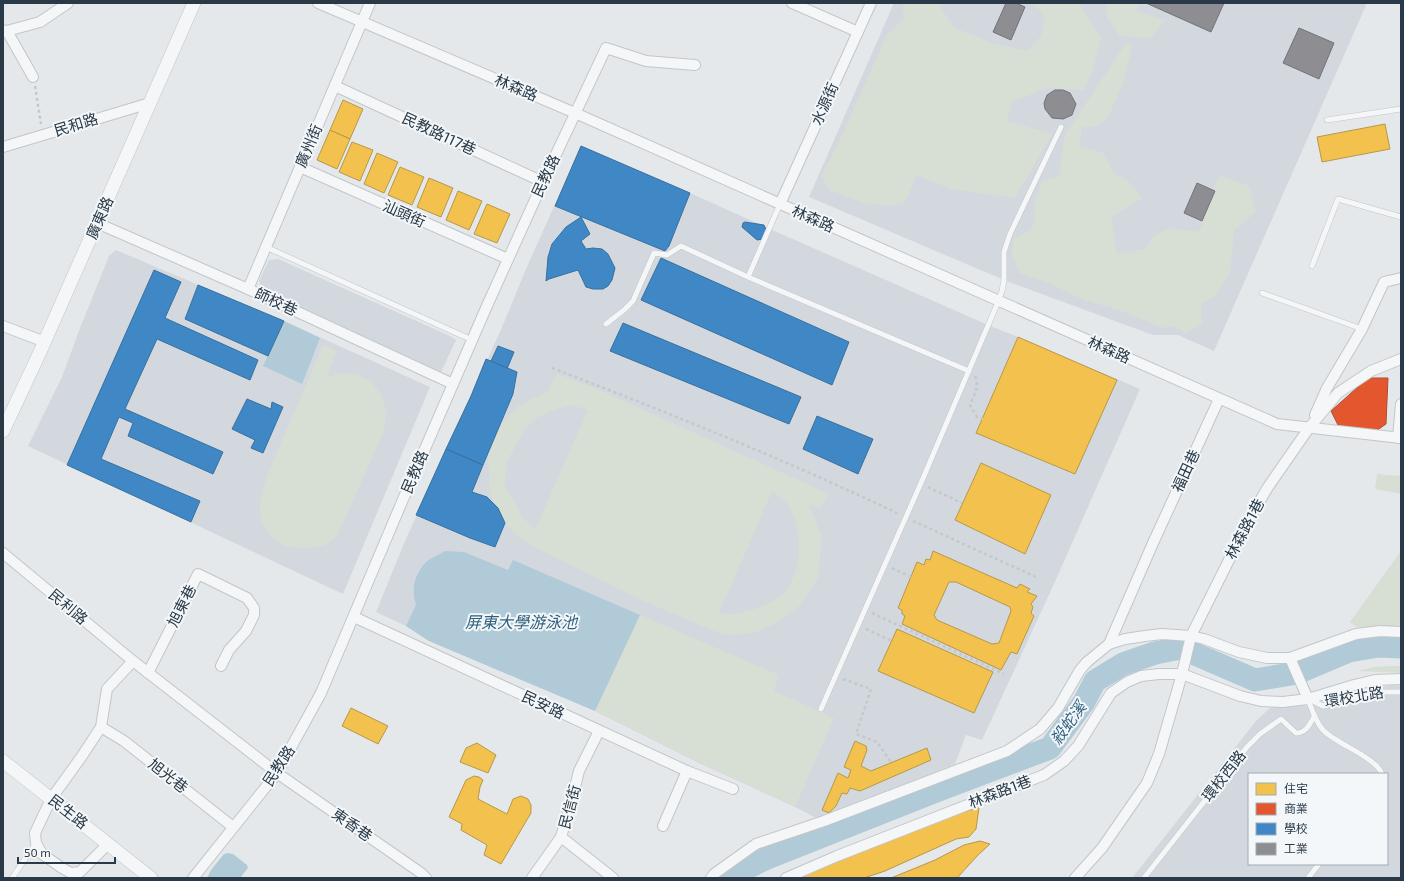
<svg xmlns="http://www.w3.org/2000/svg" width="1404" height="881" font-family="'Exo 2','Noto Sans TC',sans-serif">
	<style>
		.built { fill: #d3d8de; fill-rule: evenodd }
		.green { fill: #d7dfd5; fill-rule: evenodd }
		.water { fill: #b1cad7 }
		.homes { fill: #f2c14e; stroke: #b6984c; fill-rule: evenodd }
		.shops { fill: #e4572e; stroke: #ac4e36 }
		.schools { fill: #3f88c5; stroke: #38709f }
		.industry { fill: #8d8d92; stroke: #6f747c }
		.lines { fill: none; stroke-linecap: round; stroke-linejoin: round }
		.river { stroke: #b1cad7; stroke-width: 23 }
		.service-casing { stroke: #c3c6c8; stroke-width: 6 }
		.minor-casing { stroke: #c3c6c8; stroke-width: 12 }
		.tertiary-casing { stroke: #c3c6c8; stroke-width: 14 }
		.path { stroke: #c3c8cb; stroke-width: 2.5; stroke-dasharray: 3 3; stroke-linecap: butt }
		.service { stroke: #f4f6f7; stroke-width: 5 }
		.minor { stroke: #f4f6f7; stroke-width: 10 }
		.tertiary { stroke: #f4f6f7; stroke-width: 13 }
		.labels { text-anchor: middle; stroke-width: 4; stroke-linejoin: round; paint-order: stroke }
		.street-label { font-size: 15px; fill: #293947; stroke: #f3f7f9 }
		.water-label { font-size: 16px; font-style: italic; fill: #2f607f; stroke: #f3f7f9 }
	</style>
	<rect width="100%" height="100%" fill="#e5e8ea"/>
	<g class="built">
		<polygon points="894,3 1367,3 1214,351 1178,335 1153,335 1004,280 809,197"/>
		<polygon points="581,146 690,193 770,229 988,325 1018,337 1140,389 1054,584 982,740 966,735 955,764 818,819 795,807 701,764 595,711 429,641 406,626 376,612 405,541 503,325 526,269"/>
		<polygon points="116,250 284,321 430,387 343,594 28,446 62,377 80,328 109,256"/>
		<polygon points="278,259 450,336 456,340 441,372 263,290 259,281 269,260"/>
		<path d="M1394,685L1401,686V878H1132L1256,721L1271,707L1310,706L1356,691ZM1249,774H1387V864H1249Z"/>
	</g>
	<g class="green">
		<polygon points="903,3 941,3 940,7 955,28 992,43 1028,51 1041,36 1045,17 1033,3 1079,3 1101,38 1093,69 1084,90 1046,88 1012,102 1007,121 1052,134 1015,198 951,189 917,175 905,202 889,206 865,203 829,190 822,176 844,131 887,35 897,25 904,21"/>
		<polygon points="1107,3 1139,3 1135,11 1165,20 1150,38 1120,36 1107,17"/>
		<polygon points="1126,43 1133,44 1123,83 1108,117 1096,126 1082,127 1079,146 1103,153 1114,173 1128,181 1142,198 1111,217 1117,254 1145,249 1156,234 1173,228 1197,232 1203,225 1201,207 1221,176 1249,186 1256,212 1234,230 1230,273 1215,296 1201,304 1202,324 1186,333 1174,326 1163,328 1125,312 1082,299 1046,282 1020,273 1012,255 1014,238 1031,230 1035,220 1034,203 1043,181 1059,176 1065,135"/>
		<path d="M323,345L337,351L326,378L340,373L357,375L371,381L381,395L386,411L384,431L338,534C335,537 331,542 327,544C316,549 302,548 291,547C272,544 259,525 260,507C262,482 274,460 283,438C297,407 310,376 323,345Z"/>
		<path d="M557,374L597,389L829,494L820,508L809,504L822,538L818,578L799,606L780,621L756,632L737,635H724L646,602L531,545L516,535L505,523L490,493L488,454L499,427L518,406L547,392ZM572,405L588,410L535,530L522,517L504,484L507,461L524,430L534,419L556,409ZM772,491C777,495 786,501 790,508C802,529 803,570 786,590C775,604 751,611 734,614C729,615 724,613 719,613Z"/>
		<polygon points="1377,474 1401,476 1401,494 1375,489"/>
		<polygon points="1401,551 1401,627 1356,627 1350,622"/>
		<polygon points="640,615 779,675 774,691 834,718 795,807 680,753 595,711"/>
		<polygon points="1389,666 1401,666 1401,673 1357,671 1374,667"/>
	</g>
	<g class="water">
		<polygon points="284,321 320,338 302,384 263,366"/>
		<path d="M445,551L464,552L508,570L513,560L640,615L595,711L429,641L406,626L416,605C411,589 414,576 425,563C430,558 439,555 445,551Z"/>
		<polygon points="228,853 233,854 247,865 248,868 240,878 207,878 211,870 224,854"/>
	</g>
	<g class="homes">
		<polygon points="343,100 363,109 350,139 330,130"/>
		<polygon points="1385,124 1390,149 1322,162 1317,137"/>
		<polygon points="330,130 350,139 337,169 317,160"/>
		<polygon points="352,142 373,150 360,181 339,172"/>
		<polygon points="377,153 398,162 384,193 364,184"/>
		<polygon points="400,167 424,177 412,205 388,195"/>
		<polygon points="429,178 453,188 441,217 417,207"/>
		<polygon points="458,191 482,201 469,230 446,220"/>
		<polygon points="487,204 510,214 497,243 474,234"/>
		<polygon points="1018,337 1117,380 1075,474 976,433"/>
		<polygon points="981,463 1051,495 1025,554 955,520"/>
		<path d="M933,551L1017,588L1020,584L1030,589L1027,592L1037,596L1031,604L1033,607L1031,613L1034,616L1017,654L1011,652L1001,670L902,624L905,616L902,614V610L898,608L917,562L924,565L926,559L930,560ZM949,582H956L1010,607L1011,611L999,643L992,644L937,620L934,615Z"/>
		<polygon points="897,629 993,672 974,713 878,671"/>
		<polygon points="351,708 388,726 378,744 342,726"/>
		<polygon points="855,741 866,746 867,750 861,766 871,771 927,748 931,760 860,791 850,788 847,794 842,793 836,806 829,813 822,810 838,773 848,778 851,770 844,767"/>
		<polygon points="477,743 496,755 488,773 460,762 466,748"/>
		<polygon points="474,776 479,777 483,780 480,787 478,799 507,814 513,799 521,796 528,799 531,805 531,813 501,864 484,855 487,845 461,830 462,824 449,817 466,780"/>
		<polygon points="979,808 976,829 969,837 956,839 885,871 864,878 794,878 962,812"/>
		<polygon points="980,841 990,844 978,855 957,878 891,878 935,860 964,845"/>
	</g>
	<polygon class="shops" points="1368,378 1388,378 1386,424 1376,431 1338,425 1331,411"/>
	<g class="schools">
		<polygon points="581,146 690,193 669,246 665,251 555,206"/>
		<polygon points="581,217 590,234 581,241 586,249 593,248 602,249 608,254 615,268 612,280 608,286 603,289 593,289 586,287 578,270 549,279 546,281 548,257 552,244 566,227"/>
		<polygon points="745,222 764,225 767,232 763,239 757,240 742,227 743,223"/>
		<polygon points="661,258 849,342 832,385 641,300"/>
		<polygon points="154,270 181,282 165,318 258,360 250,380 157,339 125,409 223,452 213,474 128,436 133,423 119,417 101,459 200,501 191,522 67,465"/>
		<polygon points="198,285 284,321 268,356 185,319"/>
		<polygon points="623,323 801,397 789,424 610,351"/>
		<polygon points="498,346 514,352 507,369 491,361"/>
		<polygon points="486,359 517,372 513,394 483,465 446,449 471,396"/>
		<polygon points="247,399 271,409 272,402 283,407 263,453 251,448 255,440 232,429"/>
		<polygon points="817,416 873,439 858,474 803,449"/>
		<polygon points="446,449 483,465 472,492 487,497 498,508 505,523 495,547 470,538 416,515"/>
	</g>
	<g class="industry">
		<polygon points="1006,3 1016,3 1025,7 1011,40 993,32"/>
		<polygon points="1146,3 1224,3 1211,32"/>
		<polygon points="1299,28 1334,43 1319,79 1283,63"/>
		<polygon points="1055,90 1063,90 1070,93 1076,104 1072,115 1063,119 1052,118 1045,109 1044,103 1047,95"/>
		<polygon points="1197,183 1215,191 1202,221 1184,213"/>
	</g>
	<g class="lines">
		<polyline class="river" points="731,878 735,874 767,858 936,791 1050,748 1084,702 1095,681 1123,664 1155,653 1181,648 1255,680 1297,673 1349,651 1379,646 1401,647"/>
		<defs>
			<g id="service">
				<polyline points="1327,120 1401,109"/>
				<polyline points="266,247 472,340"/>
				<polyline points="1312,266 1338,199 1401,217"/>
				<polyline points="748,277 780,204"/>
				<polyline points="1262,293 1362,329"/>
				<polyline points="606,324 624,310 633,301 654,253 667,255 681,246 748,277 969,371"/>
				<path d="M1308,699C1312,710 1315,721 1323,730C1336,744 1376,757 1382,774"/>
				<polyline points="1309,699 1323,706 1374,692 1401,692"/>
				<polyline points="821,709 921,483 998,302 1002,291 1004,280 1004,252 1010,234 1061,127"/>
				<polyline points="12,878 36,843"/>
				<path d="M1144,878L1247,747L1260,734L1281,719L1296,733C1306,733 1309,725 1314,717"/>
				<polyline points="1308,878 1319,864"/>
			</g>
			<g id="minor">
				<polyline points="318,3 575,113 1277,424 1401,438"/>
				<polyline points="792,3 858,32"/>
				<polyline points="3,30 7,31 33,77"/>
				<polyline points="3,32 40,22 68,3"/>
				<polyline points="335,86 543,182"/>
				<polyline points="3,147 150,103"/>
				<polyline points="300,167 508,259"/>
				<polyline points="780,204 871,3"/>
				<polyline points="97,223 248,289 453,384"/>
				<polyline points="248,289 370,3"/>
				<polyline points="3,326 45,342"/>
				<polyline points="1315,415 1327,388 1362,329 1384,282 1401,278"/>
				<polyline points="1398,438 1401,404"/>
				<polyline points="3,553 133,661 277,773 421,873 426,878"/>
				<polyline points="354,617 687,771 733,789"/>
				<polyline points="1109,644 1153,543 1219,399"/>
				<polyline points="1290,658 1308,699"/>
				<polyline points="148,673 198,574 247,598 254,608 254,615 246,631 229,650 221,666"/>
				<polyline points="101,727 124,741 233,827"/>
				<polyline points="663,826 687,771"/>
				<polyline points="561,837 613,878"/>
				<polyline points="108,844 80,872 71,873 62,868 42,854 36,843 35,833 51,799 82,756 101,727 107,689 133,661"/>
				<polyline points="193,878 277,773 321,693 401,504 486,308 543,182 606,48 646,61 695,65"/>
				<polyline points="532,878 561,837 570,807 579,771 599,731"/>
				<polyline points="711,878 714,874 756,844 824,821 1007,751 1040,729 1058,708 1080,670 1087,662 1109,644 1125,639 1145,636 1162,634 1191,636 1204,639 1239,652 1267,658 1290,658 1356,634 1380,631 1401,632"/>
				<polyline points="786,878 837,856 1044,775 1064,761 1078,746 1111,693 1127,682 1141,676 1159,674 1182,674 1240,696 1261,701 1283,702 1308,699 1354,685 1375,680 1401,679"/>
				<polyline points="1075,878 1102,848 1147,783 1159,754 1182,674 1191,636 1252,514 1268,487 1309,428 1338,393 1371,371 1401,359"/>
			</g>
			<g id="tertiary">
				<polyline points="3,431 40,352 194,3"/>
				<polyline points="3,761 151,878"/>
			</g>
		</defs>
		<use href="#service" class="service-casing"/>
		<use href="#minor" class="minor-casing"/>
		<use href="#tertiary" class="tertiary-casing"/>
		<g class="path">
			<polyline points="35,86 41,124"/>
			<path d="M552,368C669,413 786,460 899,514"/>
			<path d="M975,376C980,386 974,395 970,405L977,417L983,419"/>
			<polyline points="928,487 962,503"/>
			<polyline points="913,521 1036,577"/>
			<polyline points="892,568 911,577"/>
			<polyline points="872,613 1004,674"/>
			<polyline points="866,629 892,641"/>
			<polyline points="843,679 871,689 856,734 877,742 891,762"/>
		</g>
		<use href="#service" class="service"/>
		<use href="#minor" class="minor"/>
		<use href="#tertiary" class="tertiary"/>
	</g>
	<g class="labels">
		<g class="street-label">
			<text transform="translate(516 88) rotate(23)" y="5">林森路</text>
			<text transform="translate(825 104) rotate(-66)" y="5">水源街</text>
			<text transform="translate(76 125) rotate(-17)" y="5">民和路</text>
			<text transform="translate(439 134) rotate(25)" y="5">民教路117巷</text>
			<text transform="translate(309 146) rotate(-67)" y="5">廣州街</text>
			<text transform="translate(546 176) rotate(-65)" y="5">民教路</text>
			<text transform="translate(404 214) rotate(24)" y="5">汕頭街</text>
			<text transform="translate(100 218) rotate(-66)" y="5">廣東路</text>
			<text transform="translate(813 219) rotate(24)" y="5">林森路</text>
			<text transform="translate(276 302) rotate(25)" y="5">師校巷</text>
			<text transform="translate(1109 350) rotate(24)" y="5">林森路</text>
			<text transform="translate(1186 471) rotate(-65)" y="5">福田巷</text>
			<text transform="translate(415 472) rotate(-67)" y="5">民教路</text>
			<text transform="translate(1245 529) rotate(-62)" y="5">林森路1巷</text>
			<text transform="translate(182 606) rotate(-63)" y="5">旭東巷</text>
			<text transform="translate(68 607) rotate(40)" y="5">民利路</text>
			<text transform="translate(1354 697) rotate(-9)" y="5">環校北路</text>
			<text transform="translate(543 705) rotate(25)" y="5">民安路</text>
			<text transform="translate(279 766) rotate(-57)" y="5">民教路</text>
			<text transform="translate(168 776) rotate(38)" y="5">旭光巷</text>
			<text transform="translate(1224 776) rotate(-52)" y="5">環校西路</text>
			<text transform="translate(1000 792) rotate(-21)" y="5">林森路1巷</text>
			<text transform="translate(570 807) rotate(-75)" y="5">民信街</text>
			<text transform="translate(68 812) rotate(38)" y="5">民生路</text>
			<text transform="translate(352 825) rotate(35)" y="5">東香巷</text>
		</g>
		<g class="water-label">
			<text x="521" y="628">屏東大學游泳池</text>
			<text transform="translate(1068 723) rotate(-54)" y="6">殺蛇溪</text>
		</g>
	</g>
	<rect width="1404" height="881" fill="none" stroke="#293947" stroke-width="8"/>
	<rect x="1248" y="773" width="140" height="92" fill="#f3f7f9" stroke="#a2abb2"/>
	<rect x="1256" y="783" width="20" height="12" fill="#f2c14e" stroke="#a2abb2"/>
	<text x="1284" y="793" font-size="12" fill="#293947">住宅</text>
	<rect x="1256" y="803" width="20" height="12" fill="#e4572e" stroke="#a2abb2"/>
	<text x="1284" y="813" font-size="12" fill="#293947">商業</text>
	<rect x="1256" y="823" width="20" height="12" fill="#3f88c5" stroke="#a2abb2"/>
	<text x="1284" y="833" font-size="12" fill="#293947">學校</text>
	<rect x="1256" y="843" width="20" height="12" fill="#8d8d92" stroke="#a2abb2"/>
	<text x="1284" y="853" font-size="12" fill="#293947">工業</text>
	<path d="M18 857v6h97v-6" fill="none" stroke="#293947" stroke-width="2"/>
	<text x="24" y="857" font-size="12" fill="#293947" stroke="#f3f7f9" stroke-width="3" paint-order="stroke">50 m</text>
</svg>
